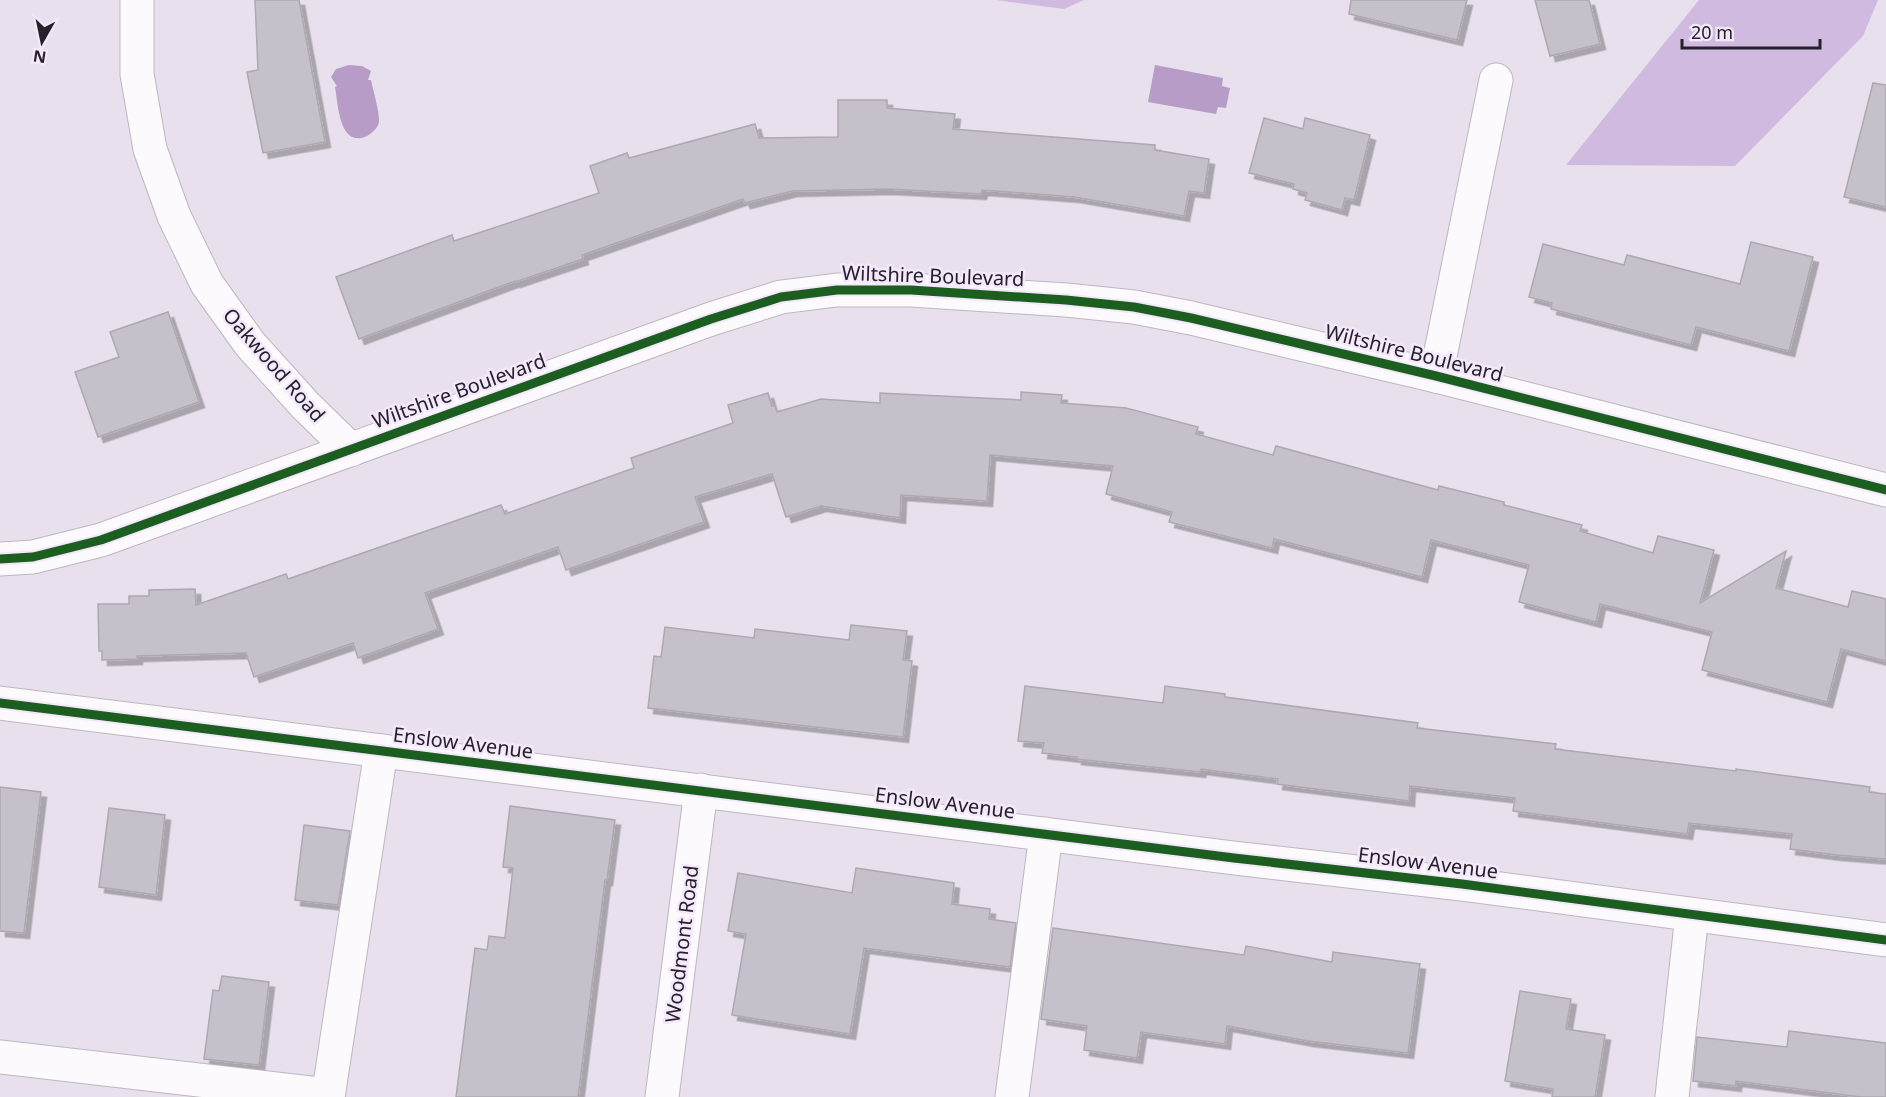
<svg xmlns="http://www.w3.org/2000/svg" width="1886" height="1097" font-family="'Noto Sans',sans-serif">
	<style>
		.forest { fill: #d1badf }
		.water { fill: #b69cc6 }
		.building { fill: #c6c0ca; stroke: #aea8b1; stroke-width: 1.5; filter: url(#shadow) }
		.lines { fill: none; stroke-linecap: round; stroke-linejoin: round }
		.minor-casing { stroke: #bdb7c1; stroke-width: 35 }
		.minor { stroke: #fcfafc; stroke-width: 33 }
		.cycleway-casing { stroke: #f4e8fc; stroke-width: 13 }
		.cycleway { stroke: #1b5e20; stroke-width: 9 }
		.labels { text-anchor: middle; stroke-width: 5; stroke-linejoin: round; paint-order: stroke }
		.street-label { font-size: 20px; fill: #262129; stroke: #f4e8fc }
	</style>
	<defs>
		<filter id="shadow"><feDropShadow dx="5.5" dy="5.5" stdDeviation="0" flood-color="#0004"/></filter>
	</defs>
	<rect width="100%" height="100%" fill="#e8e0ec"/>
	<g class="forest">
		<polygon points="996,0 1084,0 1064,9"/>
		<polygon points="1699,0 1878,0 1863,36 1735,166 1566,165"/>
	</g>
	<g class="water">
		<path d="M349,65L362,66L371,71L368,80H371C373,90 380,113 379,122C378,128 372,133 367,136C339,149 338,103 335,87L337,86L331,77L336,69Z"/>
		<polygon points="1155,65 1223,78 1222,86 1230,88 1226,108 1218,107 1216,114 1148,102"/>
	</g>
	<g class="building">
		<polygon points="255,0 299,0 325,142 263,153 247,72 258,70"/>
		<polygon points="1351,0 1467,0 1457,40 1349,14"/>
		<polygon points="1535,0 1589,0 1600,44 1550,56"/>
		<polygon points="1873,83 1886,85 1886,207 1844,197"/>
		<polygon points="838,100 887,100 887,108 955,114 953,129 1155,145 1155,150 1209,159 1204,193 1189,191 1184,216 1074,197 982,190 981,194 888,189 792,191 745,203 743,199 582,255 583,259 515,282 515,281 359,339 336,277 452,235 454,241 599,193 590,166 627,153 629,158 755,124 759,138 838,137"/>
		<polygon points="1264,118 1303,129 1305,118 1370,135 1354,200 1345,198 1342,210 1305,200 1307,193 1293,189 1294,184 1249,173"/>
		<polygon points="1751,242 1813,257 1789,351 1696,327 1691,345 1551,309 1552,303 1529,297 1543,244 1624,265 1627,255 1740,284"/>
		<polygon points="168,312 199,402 98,437 75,372 119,357 110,332"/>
		<polygon points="1021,392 1062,395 1061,403 1126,408 1198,427 1196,434 1273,455 1276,446 1438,490 1439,486 1504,502 1504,505 1582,525 1580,531 1653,553 1658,536 1714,550 1700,603 1786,551 1776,588 1848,607 1852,591 1886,599 1886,661 1841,649 1827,702 1702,670 1712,632 1600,604 1596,622 1519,602 1529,565 1431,540 1422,577 1274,539 1272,548 1169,522 1172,512 1106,494 1113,466 990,455 987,501 901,495 900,518 821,506 786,517 772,474 695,497 704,522 566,570 558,547 425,593 438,629 358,658 353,643 254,677 246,653 137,656 137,659 102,660 102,651 99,651 98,604 129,604 129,596 149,596 149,590 195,589 196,605 286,574 288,579 501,505 505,514 634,468 631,458 733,423 728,405 768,393 772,406 775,405 777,412 821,399 880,403 880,393 1021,400"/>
		<polygon points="851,625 907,631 903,660 912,661 903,737 648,708 654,656 661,657 665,627 754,638 755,629 849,640"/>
		<polygon points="1025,686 1163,703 1165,686 1225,694 1225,697 1418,723 1417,728 1556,744 1555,749 1736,771 1736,769 1743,770 1870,787 1869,792 1886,794 1886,859 1836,855 1790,849 1792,834 1689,823 1687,834 1513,811 1515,798 1410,786 1409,801 1277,784 1278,779 1201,769 1200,772 1076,759 1077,757 1042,753 1044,743 1018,741"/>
		<polygon points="0,787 41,792 24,933 0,931"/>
		<polygon points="510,806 615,820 607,880 605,880 578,1097 456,1097 475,948 487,950 489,936 505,938 513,868 503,867"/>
		<polygon points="109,808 165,815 156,895 99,887"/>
		<polygon points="304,825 350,831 338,905 295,900"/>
		<polygon points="856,868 954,883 952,904 990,909 989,919 1016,923 1010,967 864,948 850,1034 732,1015 746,934 728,931 738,873 852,893"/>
		<polygon points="1053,928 1244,955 1246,946 1332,962 1333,952 1420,964 1408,1053 1308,1041 1227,1026 1225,1044 1141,1032 1137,1058 1084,1050 1087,1026 1041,1019"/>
		<polygon points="222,976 269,982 259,1065 204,1059 213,990 219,991"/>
		<polygon points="1520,991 1571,999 1566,1029 1605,1035 1595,1097 1552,1097 1553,1089 1505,1081"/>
		<polygon points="1789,1031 1886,1043 1886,1097 1861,1097 1736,1081 1736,1086 1693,1081 1697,1037 1787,1047"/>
	</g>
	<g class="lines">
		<defs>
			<g id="minor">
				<polyline points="137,0 137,74 150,149 174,216 207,284 250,344 305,405 351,450"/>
				<polyline points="1436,376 1496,80"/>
				<polyline points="0,559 33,557 101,540 711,319 781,297 837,290 911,290 1066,300 1134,307 1191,318 1436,376 1886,490"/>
				<polyline points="0,703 1234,858 1462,884 1886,940"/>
				<polyline points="0,1057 328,1095"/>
				<polyline points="328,1097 381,751"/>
				<polyline points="662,1097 701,790"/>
				<polyline points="1012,1097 1046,834"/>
				<polyline points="1672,1097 1692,915"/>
			</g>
		</defs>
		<use href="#minor" class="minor-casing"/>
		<use href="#minor" class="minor"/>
		<defs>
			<g id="cycleway">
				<polyline points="0,559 33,557 101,540 711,319 781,297 837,290 911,290 1066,300 1134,307 1191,318 1436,376 1886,490"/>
				<polyline points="0,703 1234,858 1462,884 1886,940"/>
			</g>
		</defs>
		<use href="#cycleway" class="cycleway-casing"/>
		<use href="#cycleway" class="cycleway"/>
	</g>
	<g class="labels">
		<g class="street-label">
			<text transform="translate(933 276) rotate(2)" y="7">Wiltshire Boulevard</text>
			<text transform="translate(1414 353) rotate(14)" y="7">Wiltshire Boulevard</text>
			<text transform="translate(274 365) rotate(49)" y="7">Oakwood Road</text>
			<text transform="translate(459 391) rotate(-20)" y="7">Wiltshire Boulevard</text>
			<text transform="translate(463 743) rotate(7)" y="7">Enslow Avenue</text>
			<text transform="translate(945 803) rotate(7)" y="7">Enslow Avenue</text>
			<text transform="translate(1428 863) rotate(7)" y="7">Enslow Avenue</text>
			<text transform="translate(682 944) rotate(-83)" y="7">Woodmont Road</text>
		</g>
	</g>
	<g transform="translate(42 42) rotate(189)" stroke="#f4e8fc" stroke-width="4.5" paint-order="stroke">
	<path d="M0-4.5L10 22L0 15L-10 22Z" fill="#262129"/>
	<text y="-9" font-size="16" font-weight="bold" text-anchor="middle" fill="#262129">N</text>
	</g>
	<path d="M1682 39v9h138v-9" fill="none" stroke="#262129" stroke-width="3"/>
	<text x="1691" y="39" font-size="18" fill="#262129" stroke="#f4e8fc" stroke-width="4.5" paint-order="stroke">20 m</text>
</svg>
